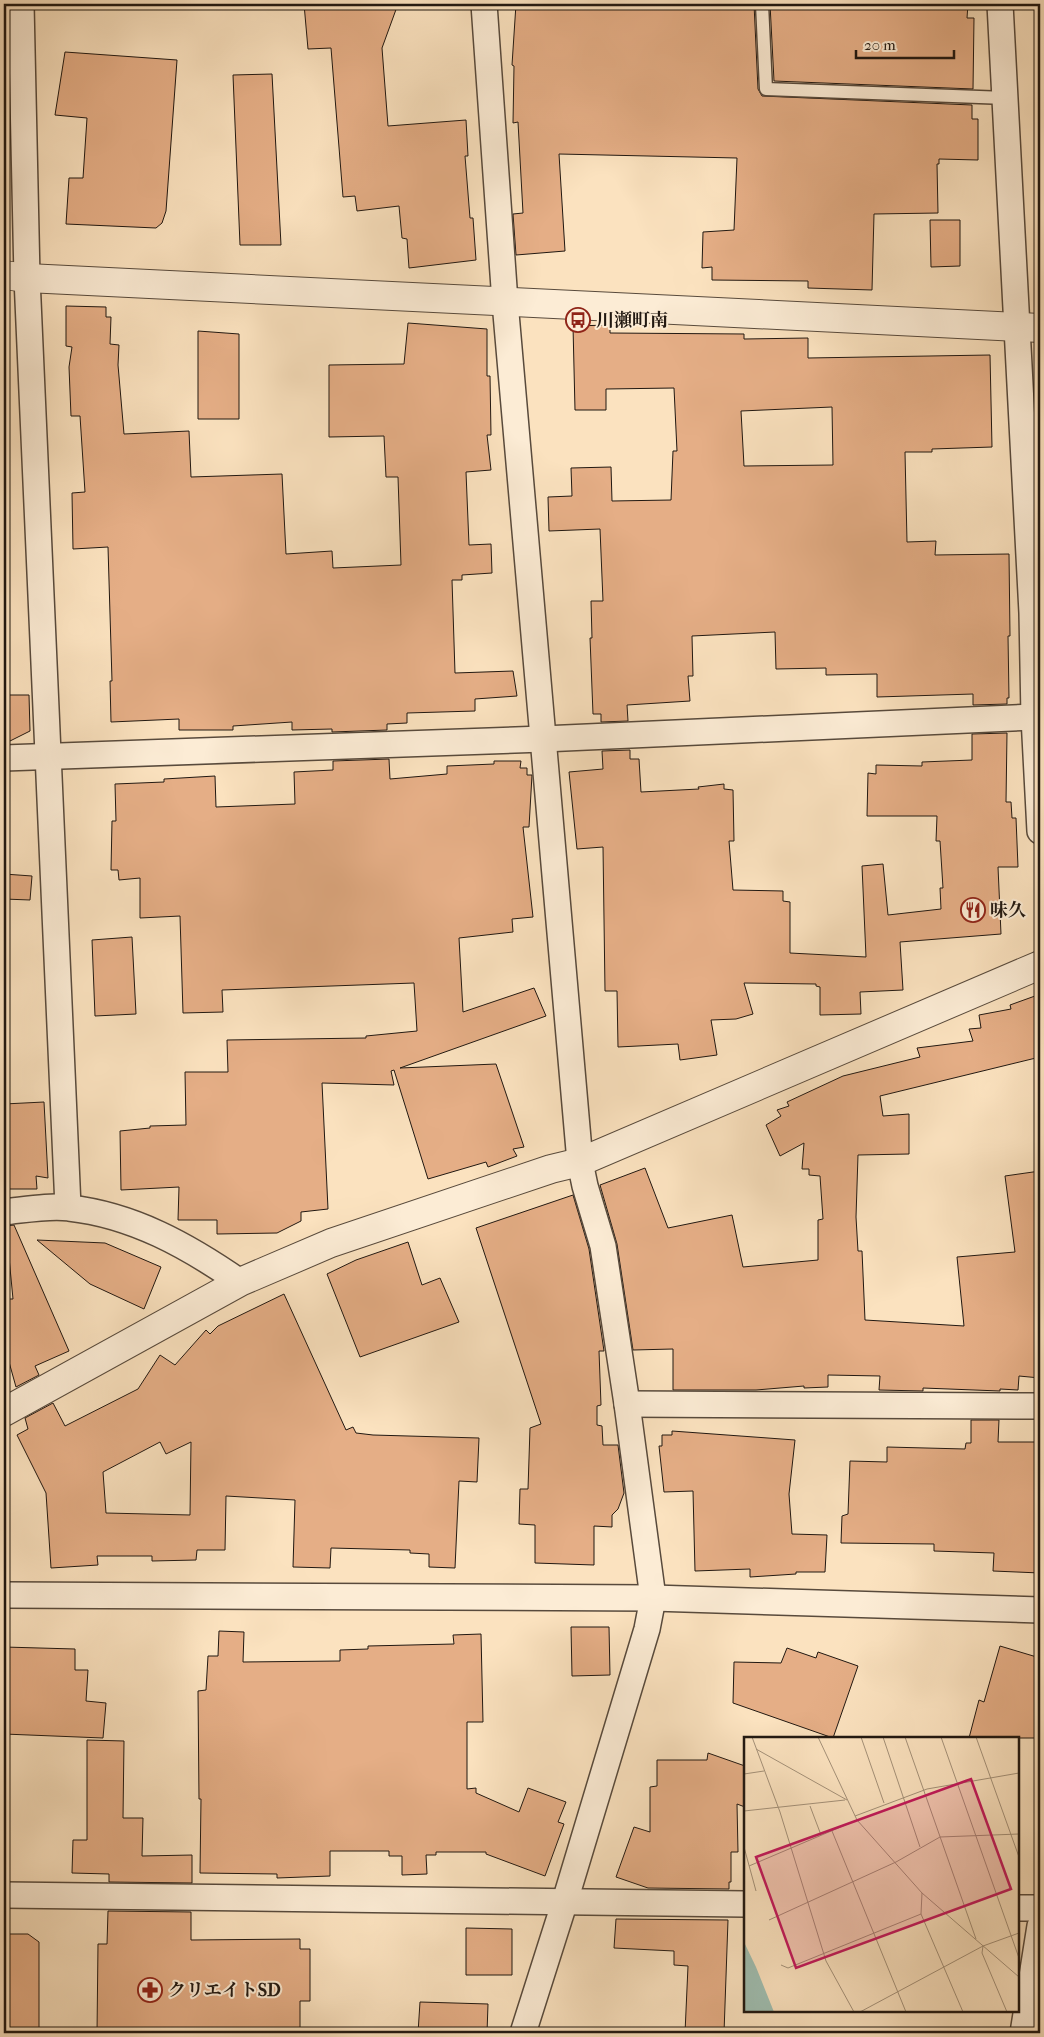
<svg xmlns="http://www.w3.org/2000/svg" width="1044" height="2037" font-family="'IM FELL French Canon','Noto Serif JP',serif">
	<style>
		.building { fill: #e5ae86; stroke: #211811; fill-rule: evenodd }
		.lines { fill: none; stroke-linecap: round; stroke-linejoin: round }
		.service-casing { stroke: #584a3c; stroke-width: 15 }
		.minor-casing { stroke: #584a3c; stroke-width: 28 }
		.tertiary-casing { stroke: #584a3c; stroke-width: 30 }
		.service { stroke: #fcecd5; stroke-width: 12 }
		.minor { stroke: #fcecd5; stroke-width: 25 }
		.tertiary { stroke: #fcecd5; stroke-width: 28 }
		.labels { text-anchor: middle; stroke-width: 4; stroke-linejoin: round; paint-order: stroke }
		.poi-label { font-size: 18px; font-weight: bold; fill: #211811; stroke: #fcecd5; text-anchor: start }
		.inset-road { fill: none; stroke: #a49179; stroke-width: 1 }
		.view { fill: #c2185b; fill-opacity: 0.15; stroke: #c2185b; stroke-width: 2.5 }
		.inset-edge { fill: none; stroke: #211811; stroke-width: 2.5 }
	</style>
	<rect width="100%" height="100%" fill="#fbe2bf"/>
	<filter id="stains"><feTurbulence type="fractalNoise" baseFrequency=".004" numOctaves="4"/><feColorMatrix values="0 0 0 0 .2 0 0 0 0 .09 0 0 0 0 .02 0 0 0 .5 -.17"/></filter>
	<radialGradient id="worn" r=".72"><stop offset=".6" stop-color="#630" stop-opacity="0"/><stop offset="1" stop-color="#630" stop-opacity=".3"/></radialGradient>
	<g class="building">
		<polygon points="304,4 398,4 382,48 388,126 466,120 468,156 465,156 470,218 473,218 476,260 409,268 407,239 402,238 399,206 357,211 355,196 343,197 331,48 308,49"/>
		<polygon points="516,4 754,4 758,89 762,96 972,105 972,119 978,119 978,160 939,159 939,164 937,164 938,213 874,214 872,290 808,288 808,281 712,280 712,267 702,268 703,232 734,230 737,158 559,154 565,251 516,255 513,214 523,213 518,122 513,123 514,66 512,65"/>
		<polygon points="770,4 968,4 967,18 974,18 973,89 774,81"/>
		<polygon points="65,52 177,60 166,211 162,223 156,228 66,224 69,178 83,178 87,118 55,115"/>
		<polygon points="272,74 281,245 240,245 233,75"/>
		<polygon points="930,220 960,220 960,266 931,267"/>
		<polygon points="66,306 106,307 106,317 111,317 110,344 119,345 118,365 124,434 189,431 191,477 282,474 286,554 332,551 333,568 401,565 398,477 386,477 384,436 329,437 329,365 404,364 408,323 487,329 487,376 490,376 491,435 487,435 491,470 466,472 469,545 491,544 492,573 462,575 462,580 452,580 455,673 513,671 517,696 475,699 475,711 407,713 407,723 387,724 387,730 332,732 332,729 292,730 292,722 233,726 233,730 179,730 179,719 111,722 110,681 112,681 108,547 73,549 72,493 85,492 80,416 71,416 69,367 72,347 66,346"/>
		<path d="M610,325V333L744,334V339L808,338V358L990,355L992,447L932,449V452H905L907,542L936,541L935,555L1009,554L1010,636H1008L1009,698H1007V704L973,705V694L877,697V674L826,675V668L776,669L775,632L692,636L693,676H688L690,701L627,705L628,721L601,722V714H593L590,638H592L591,601H603L600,529L549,531L548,497L572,496L571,468L611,467L612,501L671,500L673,451H677L674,388L606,389V410H575L573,326ZM832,407L833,465L744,466L741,411Z"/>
		<polygon points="198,331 239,334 239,419 198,419"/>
		<polygon points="4,695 29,695 30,731 4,744"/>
		<polygon points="1007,733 1006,802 1011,802 1012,818 1016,818 1018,867 998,867 1001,934 900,942 903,990 860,992 861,1014 820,1015 820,987 816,986 816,984 744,983 753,1014 736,1019 711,1020 717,1055 680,1060 678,1044 618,1047 617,991 605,991 603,847 577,849 569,772 603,769 602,751 630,750 630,759 639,759 641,792 699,789 698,787 724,784 724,789 733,790 734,841 729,841 733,890 783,891 783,901 790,902 790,953 866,957 862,866 883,864 888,915 941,909 940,888 943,888 940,841 936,841 937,816 867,816 868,773 876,774 876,765 922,766 922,762 972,760 972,734"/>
		<polygon points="389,759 390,779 447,774 447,766 494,764 494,761 521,761 520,768 527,768 527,775 532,775 529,827 523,827 533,917 512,919 513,932 459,938 463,1012 534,988 546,1016 400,1068 496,1064 524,1147 513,1149 517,1156 488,1167 486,1162 428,1179 394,1070 391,1071 394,1085 322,1083 328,1209 301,1212 301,1221 277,1233 217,1234 217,1220 178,1220 179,1187 121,1190 120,1131 150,1128 150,1126 186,1125 185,1072 228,1072 227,1040 366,1038 366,1036 417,1031 414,983 222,990 223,1012 183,1013 180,916 140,918 140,878 119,880 118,870 111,870 112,821 116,821 115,784 164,782 164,779 215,776 216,807 295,804 294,772 333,770 333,761"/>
		<polygon points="4,874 32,876 30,900 4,899"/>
		<polygon points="132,937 136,1014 95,1016 92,940"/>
		<polygon points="1035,996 1040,1034 1040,1057 880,1096 883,1116 909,1114 909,1154 858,1155 856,1217 858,1251 862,1251 865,1320 964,1326 957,1257 1015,1252 1005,1176 1040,1171 1040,1378 1019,1376 1018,1390 1000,1389 1000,1391 923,1388 923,1391 879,1390 880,1376 828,1375 828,1387 804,1388 804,1386 756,1390 673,1390 673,1349 633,1350 617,1244 600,1185 645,1168 668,1228 732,1215 743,1267 818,1260 818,1220 823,1219 820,1176 809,1175 809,1169 802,1169 804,1143 780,1156 766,1125 781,1116 777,1110 789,1106 787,1102 843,1076 920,1057 917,1048 973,1041 969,1029 981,1028 979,1015 1011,1009 1010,1005"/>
		<polygon points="44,1102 48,1178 36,1176 37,1189 4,1189 4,1104"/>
		<polygon points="573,1195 589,1249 604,1351 599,1351 601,1405 597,1406 597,1425 602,1426 603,1445 618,1445 624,1493 618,1509 612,1515 612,1527 594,1526 594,1565 535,1563 535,1525 519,1524 520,1489 528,1489 530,1428 541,1424 476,1228"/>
		<polygon points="14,1225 69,1351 35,1366 39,1375 16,1387 4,1344 4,1317 9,1315 8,1299 13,1299 6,1226"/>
		<polygon points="37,1240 105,1243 161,1267 144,1309 90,1284"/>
		<polygon points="408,1242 422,1285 440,1278 459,1322 360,1357 327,1274 356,1260"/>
		<path d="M284,1294L346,1430L353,1427L356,1433L373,1435L479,1438L477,1482L459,1481L455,1568L429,1567V1554L410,1553V1550L331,1548L330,1568L293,1567L295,1500L226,1496L225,1550H197L196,1560L152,1561V1556H97L98,1565L51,1568L46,1493L17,1435L28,1429L25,1418L53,1403L65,1426L138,1389L160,1355L175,1365L206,1330L210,1334L218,1326ZM160,1442L166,1454L191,1442L190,1515L106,1513L103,1472Z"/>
		<polygon points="971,1420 999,1420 998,1442 1040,1442 1040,1573 993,1571 994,1553 934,1551 934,1544 841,1543 842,1516 848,1514 850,1461 887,1462 887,1447 965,1449 966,1443 971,1443"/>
		<polygon points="672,1431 795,1440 789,1494 792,1534 827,1535 825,1572 796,1572 796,1574 750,1577 750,1569 695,1571 693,1491 664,1492 659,1446 662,1446 662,1435 672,1435"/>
		<polygon points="571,1627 609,1627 610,1675 572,1676"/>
		<polygon points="219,1631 244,1632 243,1662 340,1661 340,1650 368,1649 368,1646 454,1644 453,1635 481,1634 483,1722 467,1722 467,1789 476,1788 476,1793 519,1812 528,1788 566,1802 558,1822 564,1824 545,1876 486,1854 486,1852 436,1852 436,1855 426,1855 427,1874 402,1875 402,1856 389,1856 389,1851 330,1851 330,1876 277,1878 277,1874 200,1873 201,1799 199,1799 198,1691 206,1690 208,1656 218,1656"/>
		<polygon points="1000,1646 1040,1658 1040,1738 969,1738 979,1700 984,1702"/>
		<polygon points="4,1647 75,1649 75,1670 88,1670 86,1701 106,1703 103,1738 4,1734"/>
		<polygon points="787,1648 816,1658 818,1652 858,1666 833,1738 733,1703 734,1662 781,1663"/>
		<polygon points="87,1740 124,1741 123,1818 143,1818 142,1856 192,1855 192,1883 109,1882 109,1874 72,1873 73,1840 87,1840"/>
		<polygon points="708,1753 745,1766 745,1807 737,1804 738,1852 731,1852 731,1882 729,1882 729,1889 648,1888 616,1877 634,1827 650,1832 650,1787 657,1786 657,1760 707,1760"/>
		<polygon points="108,1911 191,1912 191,1940 300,1939 300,1949 310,1949 310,2001 300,2001 300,2033 97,2033 98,1944 107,1944"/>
		<polygon points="616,1919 728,1920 724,2033 685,2033 688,1966 674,1965 674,1951 614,1948"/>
		<polygon points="466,1928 512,1929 512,1975 466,1975"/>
		<polygon points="4,1934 28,1934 39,1942 39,2033 4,2033"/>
		<polygon points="420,2002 488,2004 487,2033 418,2033"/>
	</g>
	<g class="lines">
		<defs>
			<polyline id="service" points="762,4 766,89 1006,98"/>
			<g id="minor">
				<polyline points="21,4 27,278 68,1207"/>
				<polyline points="484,4 505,302 580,1162 585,1186 603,1246 627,1404 653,1598 647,1629 565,1901 523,2033"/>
				<polyline points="1000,4 1032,613 1034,717 1040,831"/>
				<polyline points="4,758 543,739 1034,717"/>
				<path d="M4,1212C24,1210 50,1205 69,1208C133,1215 188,1246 240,1282"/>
				<polyline points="627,1404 1040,1406"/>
				<polyline points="4,1595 653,1598 1040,1610"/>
				<polyline points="4,1895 745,1904"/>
				<polyline points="1018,1908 1040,1908"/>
				<polyline points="1023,2033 1040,1926"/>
			</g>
			<g id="tertiary">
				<polyline points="4,275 27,278 1040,328"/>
				<polyline points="4,1412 240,1282 331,1243 551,1169 580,1162 1040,965"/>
			</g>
		</defs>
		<use href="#service" class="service-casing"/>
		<use href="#minor" class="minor-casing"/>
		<use href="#tertiary" class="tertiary-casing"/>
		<use href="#service" class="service"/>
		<use href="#minor" class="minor"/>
		<use href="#tertiary" class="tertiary"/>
	</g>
	<defs>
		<symbol id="bus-ring" viewBox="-11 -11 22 22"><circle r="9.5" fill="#fcecd5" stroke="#8f2418" stroke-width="1.5"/><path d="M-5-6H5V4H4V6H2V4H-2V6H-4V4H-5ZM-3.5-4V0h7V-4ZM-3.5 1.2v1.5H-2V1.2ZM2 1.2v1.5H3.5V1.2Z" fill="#8f2418"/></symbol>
		<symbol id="restaurant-ring" viewBox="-11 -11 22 22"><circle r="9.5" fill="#fcecd5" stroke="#8f2418" stroke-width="1.5"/><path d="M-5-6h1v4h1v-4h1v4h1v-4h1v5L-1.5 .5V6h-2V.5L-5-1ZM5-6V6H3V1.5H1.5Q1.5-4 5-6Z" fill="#8f2418"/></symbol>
		<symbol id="pharmacy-ring" viewBox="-11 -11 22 22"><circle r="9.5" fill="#fcecd5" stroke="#8f2418" stroke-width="1.5"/><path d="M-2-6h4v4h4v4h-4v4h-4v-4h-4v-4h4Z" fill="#8f2418"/></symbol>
	</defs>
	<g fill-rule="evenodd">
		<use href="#bus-ring" x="564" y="306" width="28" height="28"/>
		<use href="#restaurant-ring" x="959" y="896" width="28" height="28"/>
		<use href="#pharmacy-ring" x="136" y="1976" width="28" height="28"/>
	</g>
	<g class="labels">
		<g class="poi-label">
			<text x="596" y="326">川瀬町南</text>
			<text x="990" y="916">味久</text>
			<text x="168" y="1996">クリエイトSD</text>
		</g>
	</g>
	<g transform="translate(744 1737)">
		<rect width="275" height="275" fill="#fbe2bf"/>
		<path d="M0,205L12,230L30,275H0Z" fill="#9fbeb1"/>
		<path class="inset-road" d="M8,0L36,75L82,224L110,275M74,0L113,83L178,156L275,240M117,0L140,66M139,0L176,110M161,0L232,202M197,0L275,221M232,0L275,120M12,12L103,63M0,37L20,34M66,69L77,98M0,74L101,63M111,79L183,52L275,36M88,94L162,275M0,110L12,154M5,129L113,83M178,156L177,177L219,275M25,183L152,125L196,100L275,97M239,209L238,216L263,275M37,228L44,231L177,177M116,275L239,209L275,196"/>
		<path class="view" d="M227,42L267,152L52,231L12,120Z"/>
		<rect width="275" height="275" class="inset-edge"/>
	</g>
	<rect width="1044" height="2037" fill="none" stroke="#fbe2bf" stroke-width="20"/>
	<rect x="5" y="5" width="1034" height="2027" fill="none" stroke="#211811" stroke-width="2.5"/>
	<rect x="10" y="10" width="1024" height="2017" fill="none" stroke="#211811"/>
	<path d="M856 50v8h98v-8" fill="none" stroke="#211811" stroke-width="2.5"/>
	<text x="864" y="50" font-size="15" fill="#211811" stroke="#fcecd5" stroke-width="4" paint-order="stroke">20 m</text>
	<rect width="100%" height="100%" filter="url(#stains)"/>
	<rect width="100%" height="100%" fill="url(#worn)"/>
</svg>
